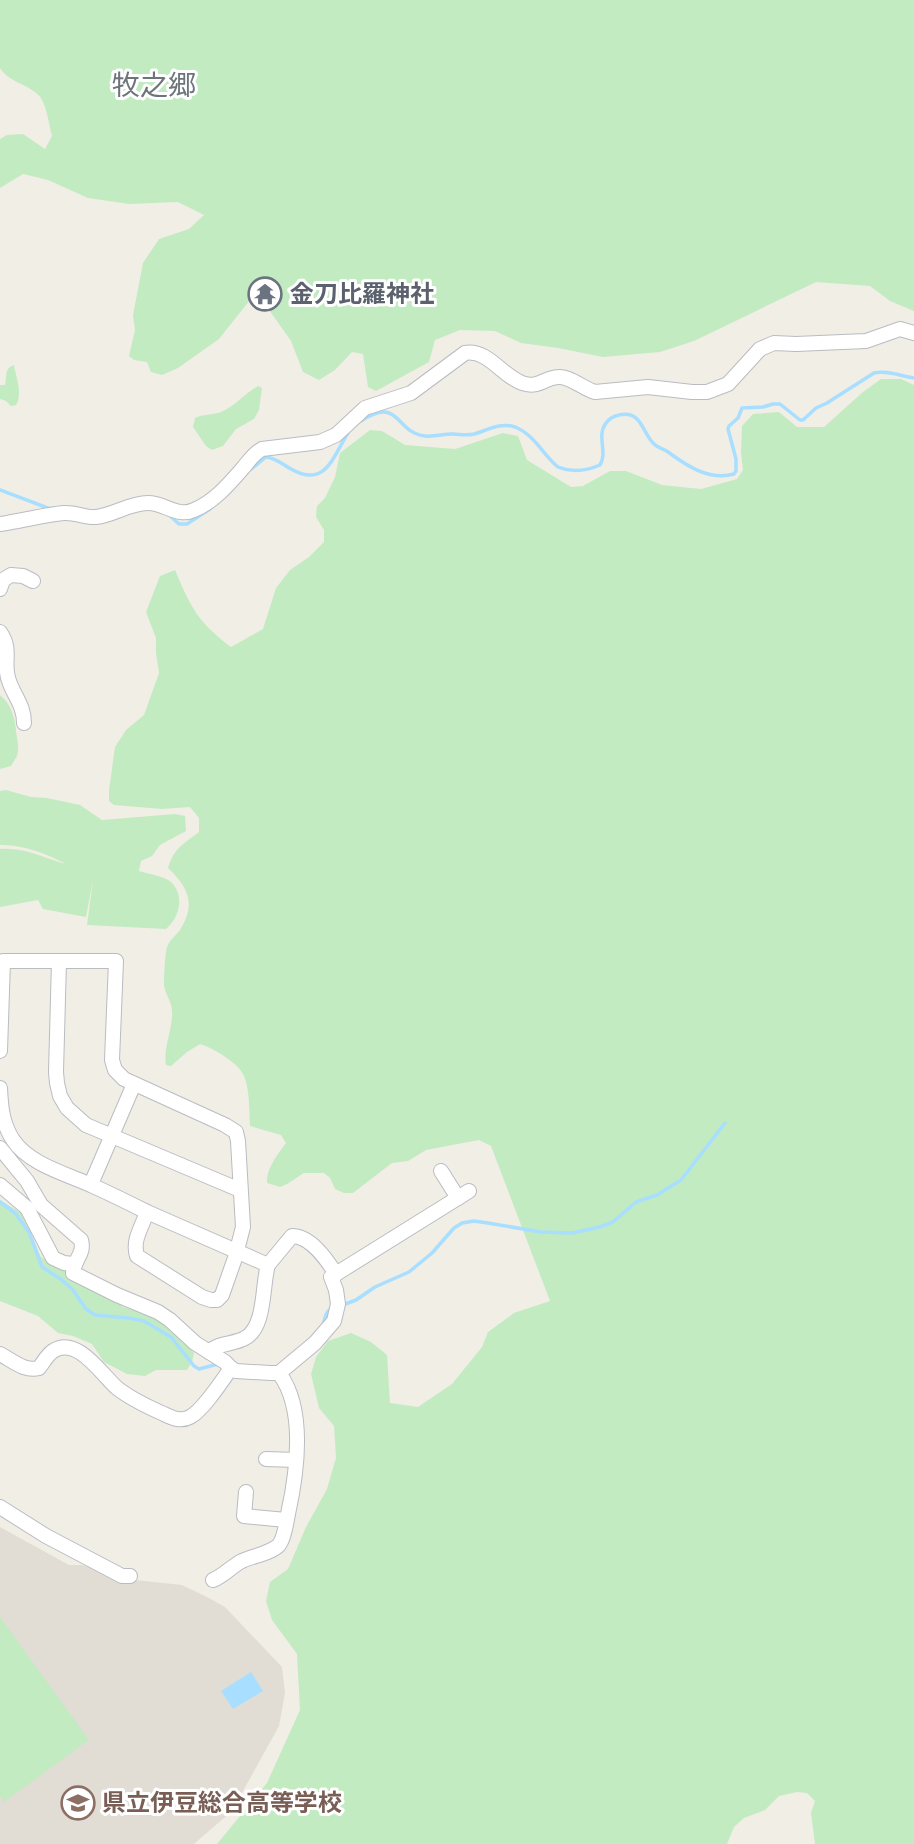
<svg xmlns="http://www.w3.org/2000/svg" width="914" height="1844" font-family="Jost,'Noto Sans JP',sans-serif">
	<style>
		.education { fill: #e1ddd5 }
		.green { fill: #c3ebc1 }
		.water { fill: #a8deff }
		.lines { fill: none; stroke-linecap: round; stroke-linejoin: round }
		.stream { stroke: #a8deff; stroke-width: 3.5 }
		.minor-casing { stroke: #b9bcc1; stroke-width: 16 }
		.minor { stroke: #fff; stroke-width: 14 }
		.labels { text-anchor: middle; stroke-width: 6; stroke-linejoin: round; paint-order: stroke }
		.worship-label { font-size: 24px; font-weight: bold; fill: #5b616d; stroke: #fff; text-anchor: start }
		.education-label { font-size: 24px; font-weight: bold; fill: #785e54; stroke: #fff; text-anchor: start }
		.quarter-label { font-size: 28px; fill: #6e757a; stroke: #fff }
	</style>
	<rect width="100%" height="100%" fill="#f1eee6"/>
	<polygon class="education" points="0,1527 69,1565 82,1565 125,1579 182,1585 209,1598 225,1607 282,1667 285,1693 279,1726 232,1811 194,1844 0,1844"/>
	<g class="green">
		<path d="M0,0H914V311L890,301L870,286L816,282L694,341L660,352L603,357L558,348L521,343L495,331L460,330L435,340L429,362L376,391L368,387L363,354L352,352L335,370L319,380L303,372L291,341L262,300H250L219,339L178,368L162,375L151,372L147,362L134,360L129,356L135,330L133,315L143,263L159,239L189,229L204,215L178,202L129,204L88,198L48,180L23,174L0,188V139L7,135L23,134L45,149L52,136C49,125 47,108 41,98C30,84 9,83 0,68Z"/>
		<path d="M14,365C16,377 23,395 16,405L11,406L6,401L0,399V385H5C7,377 4,368 14,365Z"/>
		<path d="M881,379H901L914,385V1844H815L811,1813L815,1801L807,1793L797,1792L779,1796L765,1810L744,1818L734,1827L727,1844H217L267,1783L300,1710L297,1654L272,1620L266,1601L270,1582L288,1569L306,1527L327,1489L336,1458L334,1426L319,1408L311,1374L316,1357L328,1341L351,1333L371,1342L387,1355L390,1403L418,1407L452,1384L482,1347L488,1332L514,1313L550,1301L491,1146L479,1140L426,1150L408,1161L392,1163L353,1193H344L335,1189L330,1178L324,1173H304L287,1184L280,1187L267,1183C266,1169 277,1155 286,1143L281,1135L250,1126C249,1110 250,1091 244,1076C239,1063 213,1048 200,1044L187,1052L171,1066L166,1065C163,1047 173,1029 172,1011C172,1002 165,994 164,985C164,978 165,953 167,947C169,941 176,935 180,930C196,904 189,888 168,868C174,848 183,844 199,832V818L190,807L162,809L114,805L109,801V790L115,747L126,730L144,715L159,673L156,653V638L146,612L160,576L175,570C191,608 198,622 231,647L263,629L276,588L290,570L309,557L324,542V530L316,517L317,506L325,498L335,477L340,453L370,430L382,431L405,445L455,449L503,433L518,436L527,460L571,487L583,486L610,471H626L662,485L701,489L737,479L743,470L741,453L742,426L753,414L779,412L797,427H824L863,392Z"/>
		<path d="M258,386L262,388L259,410L254,419L236,429L223,446L212,450L206,446L193,427L195,418C203,414 212,415 221,412C235,406 245,393 258,386Z"/>
		<path d="M0,695C14,707 15,721 17,738C18,744 19,750 17,756C16,758 12,764 11,766L0,769Z"/>
		<path d="M6,790L31,797L47,798L80,805L102,820L175,814L185,816L186,831L160,845L152,856L141,861L139,871C148,874 165,876 172,883C185,897 179,918 166,929L87,925L93,880L86,917L43,909L38,900L0,907V849C24,847 44,858 66,864C47,854 22,844 0,845V791Z"/>
		<polygon points="0,1200 21,1213 41,1257 53,1265 69,1267 105,1291 123,1307 159,1318 180,1337 194,1353 192,1362 187,1370 156,1370 145,1376 127,1374 104,1362 92,1344 73,1336 58,1333 38,1316 0,1301"/>
		<polygon points="0,1617 89,1740 4,1802 0,1796"/>
	</g>
	<polygon class="water" points="251,1672 263,1691 233,1709 221,1691"/>
	<g class="lines">
		<g class="stream">
			<path d="M361,421C400,395 395,433 425,436C435,437 443,434 452,434C460,434 466,436 474,434C488,430 500,422 515,427C535,435 543,455 558,467C573,473 586,471 600,465C608,452 596,436 606,423C609,419 614,416 619,415C642,410 642,433 654,444C658,448 664,449 668,452C687,466 709,481 734,474L736,471V459L728,429L729,426L738,418L742,408L763,407L773,404H780L800,420H803L816,408L827,403L874,373C887,370 900,376 914,378"/>
			<path d="M250,470L266,457C276,458 282,464 291,469C326,489 333,456 348,433"/>
			<polyline points="0,490 53,510"/>
			<polyline points="169,515 179,524 187,524 210,509"/>
			<polyline points="0,1202 15,1213 29,1232 42,1267 62,1280 73,1290 86,1309 95,1315 129,1318 144,1321 171,1337 194,1366 199,1369 218,1364"/>
			<polyline points="340,1306 356,1300 375,1287 409,1272 432,1253 454,1228 462,1223 474,1221 488,1223 541,1232 572,1233 600,1227 613,1222 636,1202 657,1195 681,1180 725,1123"/>
			<path d="M323,1325C325,1318 326,1310 333,1308"/>
		</g>
		<defs>
			<g id="minor">
				<path d="M0,524C21,521 43,515 64,513C75,512 85,518 96,517C114,515 129,503 148,503C165,503 178,518 194,510C214,502 229,484 243,468C249,461 253,454 262,449L320,442L336,435L365,408L411,393L465,353C488,349 502,376 522,383C539,389 545,377 559,377C569,376 584,389 595,392L648,387L692,392H707L728,384L760,349L774,343L796,344L866,341L900,329L914,333"/>
				<polyline points="0,589 3,580 11,575 23,576 33,581"/>
				<path d="M0,632C13,651 2,662 9,681C14,696 24,705 24,723"/>
				<polyline points="59,961 56,1072 57,1083 60,1096 67,1108 86,1125 240,1190"/>
				<path d="M0,1051L3,961H116L112,1060L115,1070L124,1079L225,1125L236,1132L238,1141L243,1227L235,1258L222,1295L217,1300H211L202,1297L137,1256C132,1240 142,1227 147,1212C129,1203 111,1194 93,1186C67,1174 30,1165 13,1140C2,1123 1,1107 0,1088"/>
				<path d="M0,1148L27,1181L41,1205L81,1240C85,1254 74,1259 73,1273L117,1295L158,1312L170,1320L195,1343L225,1362L231,1368L236,1371L271,1373H279L315,1343L334,1321L338,1304L336,1290L331,1277L469,1191"/>
				<polyline points="441,1171 458,1198"/>
				<polyline points="91,1184 134,1084"/>
				<polyline points="0,1185 27,1208 53,1258 64,1263 73,1264"/>
				<path d="M147,1212L268,1265L292,1236C311,1236 327,1260 336,1274"/>
				<path d="M209,1352C219,1342 233,1345 245,1338C266,1327 262,1284 268,1265"/>
				<path d="M0,1354C13,1361 25,1372 39,1368C43,1363 47,1355 53,1351C77,1335 102,1375 117,1388C131,1399 148,1407 164,1414C172,1418 181,1422 190,1417C203,1410 222,1381 231,1368"/>
				<polyline points="266,1459 296,1460"/>
				<polyline points="246,1492 244,1516 286,1520"/>
				<polyline points="0,1507 46,1536 122,1576 130,1576"/>
				<path d="M213,1580C223,1576 230,1568 240,1562C251,1556 270,1554 279,1545C285,1537 286,1523 288,1514C297,1473 306,1409 279,1373"/>
			</g>
		</defs>
		<use href="#minor" class="minor-casing"/>
		<use href="#minor" class="minor"/>
	</g>
	<defs>
		<symbol id="temple-ring" viewBox="-11 -11 22 22"><circle r="9.5" fill="#fff" stroke="#6b7280" stroke-width="1.5"/><path d="M0-6L5-2H3V0L6.5 2.5H4V6H1.5V3h-3V6H-4V2.5H-6.5L-3 0V-2H-5Z" fill="#6b7280"/></symbol>
		<symbol id="school-ring" viewBox="-11 -11 22 22"><circle r="9.5" fill="#fff" stroke="#8d6e63" stroke-width="1.5"/><path d="M0-5L7-2L0 1L-7-2ZM-4 1L0 2.5L4 1V4Q0 6-4 4Z" fill="#8d6e63"/></symbol>
	</defs>
	<g fill-rule="evenodd">
		<use href="#temple-ring" x="246" y="275" width="38" height="38"/>
		<use href="#school-ring" x="59" y="1784" width="38" height="38"/>
	</g>
	<g class="labels">
		<g class="worship-label">
			<text x="290" y="302">金刀比羅神社</text>
		</g>
		<g class="education-label">
			<text x="102" y="1811">県立伊豆総合高等学校</text>
		</g>
		<g class="quarter-label">
			<text x="154" y="95">牧之郷</text>
		</g>
	</g>
</svg>
